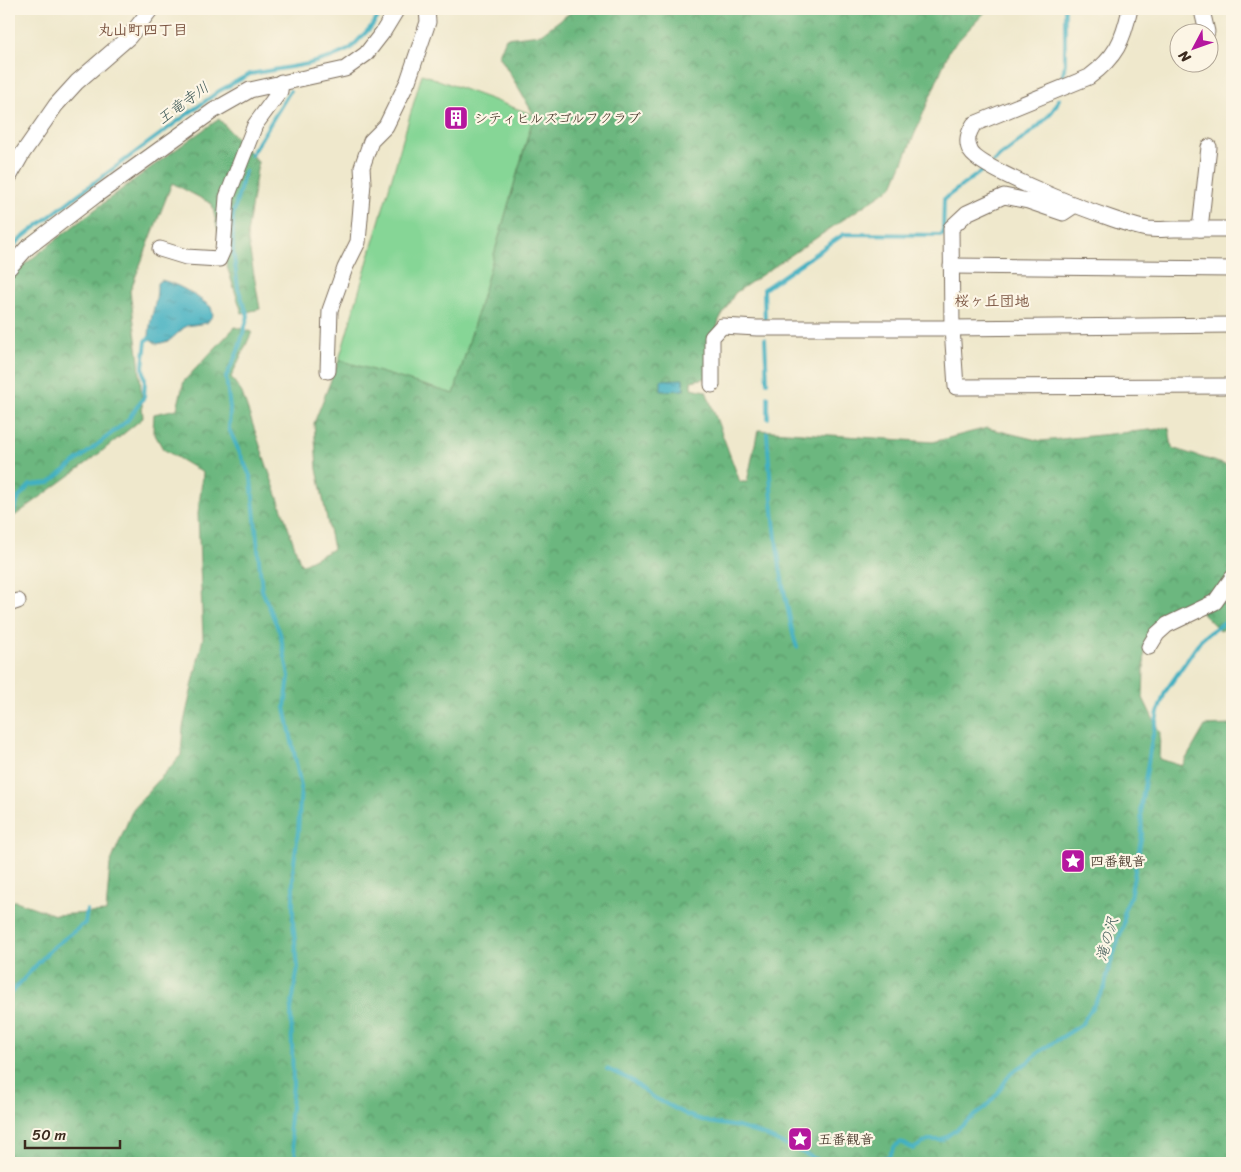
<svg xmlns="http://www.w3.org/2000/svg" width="1241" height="1172" font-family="Sriracha,'Klee One',sans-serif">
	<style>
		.grass { fill: #86d696; stroke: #60805a }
		.forest { fill: url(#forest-crowns); stroke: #54704e }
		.water { fill: url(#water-ripples); stroke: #3f6d70 }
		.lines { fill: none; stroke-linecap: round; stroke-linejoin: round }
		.stream { stroke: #43b0c1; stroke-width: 4 }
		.street-casing { stroke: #7a6c5b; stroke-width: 17 }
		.street { stroke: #fff; stroke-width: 15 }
		.labels { text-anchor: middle; stroke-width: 4.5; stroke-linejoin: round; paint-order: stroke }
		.poi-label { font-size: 14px; fill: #3b2a1e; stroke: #fcf5e5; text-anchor: start }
		.neighbourhood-label { font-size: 15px; font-weight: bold; fill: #7a5441; stroke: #fcf5e5 }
		.water-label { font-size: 15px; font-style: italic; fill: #3e5957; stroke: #fcf5e5 }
	</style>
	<defs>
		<pattern id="forest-crowns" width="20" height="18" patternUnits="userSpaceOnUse" patternTransform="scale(1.25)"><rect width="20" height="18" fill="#6cb77f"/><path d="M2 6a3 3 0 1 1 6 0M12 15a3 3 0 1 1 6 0" fill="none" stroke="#5a9567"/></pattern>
		<pattern id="water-ripples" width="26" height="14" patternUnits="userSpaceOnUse" patternTransform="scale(1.25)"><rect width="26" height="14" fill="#43b0c1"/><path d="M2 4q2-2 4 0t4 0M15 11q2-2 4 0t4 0" fill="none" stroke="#398f9c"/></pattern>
	</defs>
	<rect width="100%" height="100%" fill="#fcf5e5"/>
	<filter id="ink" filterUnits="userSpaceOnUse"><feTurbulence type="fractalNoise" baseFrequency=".02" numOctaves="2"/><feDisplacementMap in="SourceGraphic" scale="10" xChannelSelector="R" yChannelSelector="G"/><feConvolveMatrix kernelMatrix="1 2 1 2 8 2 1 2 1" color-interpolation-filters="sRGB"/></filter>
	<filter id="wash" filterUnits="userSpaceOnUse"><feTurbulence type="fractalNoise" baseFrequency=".0096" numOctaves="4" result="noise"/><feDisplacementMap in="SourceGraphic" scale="20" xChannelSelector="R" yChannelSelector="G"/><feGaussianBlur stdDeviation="1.12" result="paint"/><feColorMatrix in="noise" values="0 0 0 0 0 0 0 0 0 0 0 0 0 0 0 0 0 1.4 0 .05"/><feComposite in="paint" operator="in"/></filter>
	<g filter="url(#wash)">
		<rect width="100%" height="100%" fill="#efe8cc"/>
		<polygon class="grass" points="422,74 534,115 454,395 339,360"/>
		<g class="forest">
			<polygon points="575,9 988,9 950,49 893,186 735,293 719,320 707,378 691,381 691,388 706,391 740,482 747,482 758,430 933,442 987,428 1041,441 1169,428 1172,448 1232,467 1232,626 1220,631 1193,604 1166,617 1145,641 1143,698 1160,733 1159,759 1182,766 1205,726 1232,725 1232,1163 9,1163 9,901 16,901 55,915 106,912 110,864 133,809 181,755 183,727 203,638 198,514 203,473 163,449 153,431 154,414 177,409 184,381 235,327 252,332 231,377 242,393 301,565 333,549 317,469 314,423 339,360 454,394 534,115 499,55 506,38 541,34"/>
			<path d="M219,119L258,162L247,235L260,309L242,313L223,254L212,204L172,183L130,291L139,362L143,418L91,460L9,520V279L15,272C82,219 149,167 219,119Z"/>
		</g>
		<g class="water">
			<path d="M161,280C181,285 195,295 211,307L213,315L207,323L186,326L169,341L157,344L149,338C149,317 158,303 157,283Z"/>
			<polygon points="683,379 684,390 661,391 661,380"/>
		</g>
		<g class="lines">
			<g class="stream">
				<polyline points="1062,82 1065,62 1065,9"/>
				<polyline points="251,155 290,91"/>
				<path d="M993,162C1011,147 1052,121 1059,99"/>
				<polyline points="245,171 233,215 233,250 238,288 248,316 238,351 226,377 230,408 229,429 251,478 262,590 280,633 289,676 285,707 301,787 298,832 293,870 293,923 298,967 291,1010 293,1084 289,1127 298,1163"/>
				<polyline points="9,250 23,237 80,193 219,91 250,74 308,64 332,57 350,49 371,27 384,9"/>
				<polyline points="765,324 764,289 844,234 943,235 944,199 983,170"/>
				<polyline points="765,339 767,382"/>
				<polyline points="768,418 768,397"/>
				<path d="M767,433C771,493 775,551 788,610C791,623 792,635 797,647"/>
				<polyline points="9,525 19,497 30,485 49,483 127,421 144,397 145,380 143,366 146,341 149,338"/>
				<polyline points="9,995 51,949 85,923 87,910"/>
				<polyline points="607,1069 631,1080 651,1096 687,1115 708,1122 738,1127 761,1134 825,1163"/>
				<polyline points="871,1163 889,1156 895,1146 901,1142 913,1149 928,1140 942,1140 985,1108 997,1094 1010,1074 1031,1060 1040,1051 1081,1025 1105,987 1107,975 1124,923 1124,911 1130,897 1142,834 1141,806 1151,744 1158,712 1165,692 1203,637 1232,617"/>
			</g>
		</g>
	</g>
	<g filter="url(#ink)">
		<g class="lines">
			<defs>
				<g id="street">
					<path d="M1130,9C1123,41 1116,57 1089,77L974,124C968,133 965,142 971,152C983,172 1121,225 1148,229C1157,230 1166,229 1175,229C1194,229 1213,229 1232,229"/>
					<polyline points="1203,9 1203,15 1207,32"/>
					<polyline points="9,177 22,154 56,105 77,82 129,37 151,9"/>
					<polyline points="1075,205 1063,213 1028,201 1004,196 967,213 951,228 952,328 956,387 1232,386"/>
					<polyline points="1200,229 1209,147"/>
					<polyline points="160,249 186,257 219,259 223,250 227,197 255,125 280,91 281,82"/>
					<polyline points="951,266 1232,269"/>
					<polyline points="9,268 27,248 95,196 213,111 250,90 345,69 366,54 383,32 397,9"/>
					<polyline points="328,371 330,310 345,268 358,242 363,183 362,167 371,141 386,126 408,81 428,22 427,9"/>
					<polyline points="712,385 712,337 722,326 757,328 952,328 1232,325"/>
					<polyline points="9,604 18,601"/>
					<polyline points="1149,647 1157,634 1167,625 1215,602 1232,578"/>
				</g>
			</defs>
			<use href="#street" class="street-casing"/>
			<use href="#street" class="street"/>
		</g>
	</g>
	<defs>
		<symbol id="building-square" viewBox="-11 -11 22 22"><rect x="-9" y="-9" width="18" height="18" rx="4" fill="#b5179e" stroke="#fcf5e5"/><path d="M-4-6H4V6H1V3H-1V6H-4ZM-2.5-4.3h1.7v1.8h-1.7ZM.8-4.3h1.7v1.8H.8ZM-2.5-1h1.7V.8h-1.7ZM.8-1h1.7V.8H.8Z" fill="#fff"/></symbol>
		<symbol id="sight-square" viewBox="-11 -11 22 22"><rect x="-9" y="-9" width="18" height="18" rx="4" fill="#b5179e" stroke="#fcf5e5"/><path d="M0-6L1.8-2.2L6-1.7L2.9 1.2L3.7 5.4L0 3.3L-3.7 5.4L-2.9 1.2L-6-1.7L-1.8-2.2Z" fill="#fff"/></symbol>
	</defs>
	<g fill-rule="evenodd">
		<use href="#building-square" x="442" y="104" width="28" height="28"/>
		<use href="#sight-square" x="1059" y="847" width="28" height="28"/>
		<use href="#sight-square" x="786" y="1125" width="28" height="28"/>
	</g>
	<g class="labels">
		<g class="poi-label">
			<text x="474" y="123">シティヒルズゴルフクラブ</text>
			<text x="1090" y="866">四番観音</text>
			<text x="818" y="1144">五番観音</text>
		</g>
		<g class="neighbourhood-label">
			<text x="143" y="35">丸山町四丁目</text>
			<text x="992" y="306">桜ヶ丘団地</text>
		</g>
		<g class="water-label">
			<text transform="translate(183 103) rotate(-36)" y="5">王竜寺川</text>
			<text transform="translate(1107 939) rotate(-74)" y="5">滝の沢</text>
		</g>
	</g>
	<rect width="1241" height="1172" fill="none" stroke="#fcf5e5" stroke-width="30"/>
	<g transform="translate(1194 48) rotate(229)"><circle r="24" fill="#fcf5e5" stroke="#afa495"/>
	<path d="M0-4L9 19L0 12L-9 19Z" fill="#b5179e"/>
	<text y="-8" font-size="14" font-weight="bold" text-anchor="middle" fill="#3b2a1e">N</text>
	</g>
	<path d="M25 1140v8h95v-8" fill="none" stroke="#3b2a1e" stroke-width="2.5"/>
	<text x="32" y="1140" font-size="15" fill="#3b2a1e" stroke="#fcf5e5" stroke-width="4" paint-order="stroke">50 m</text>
</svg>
